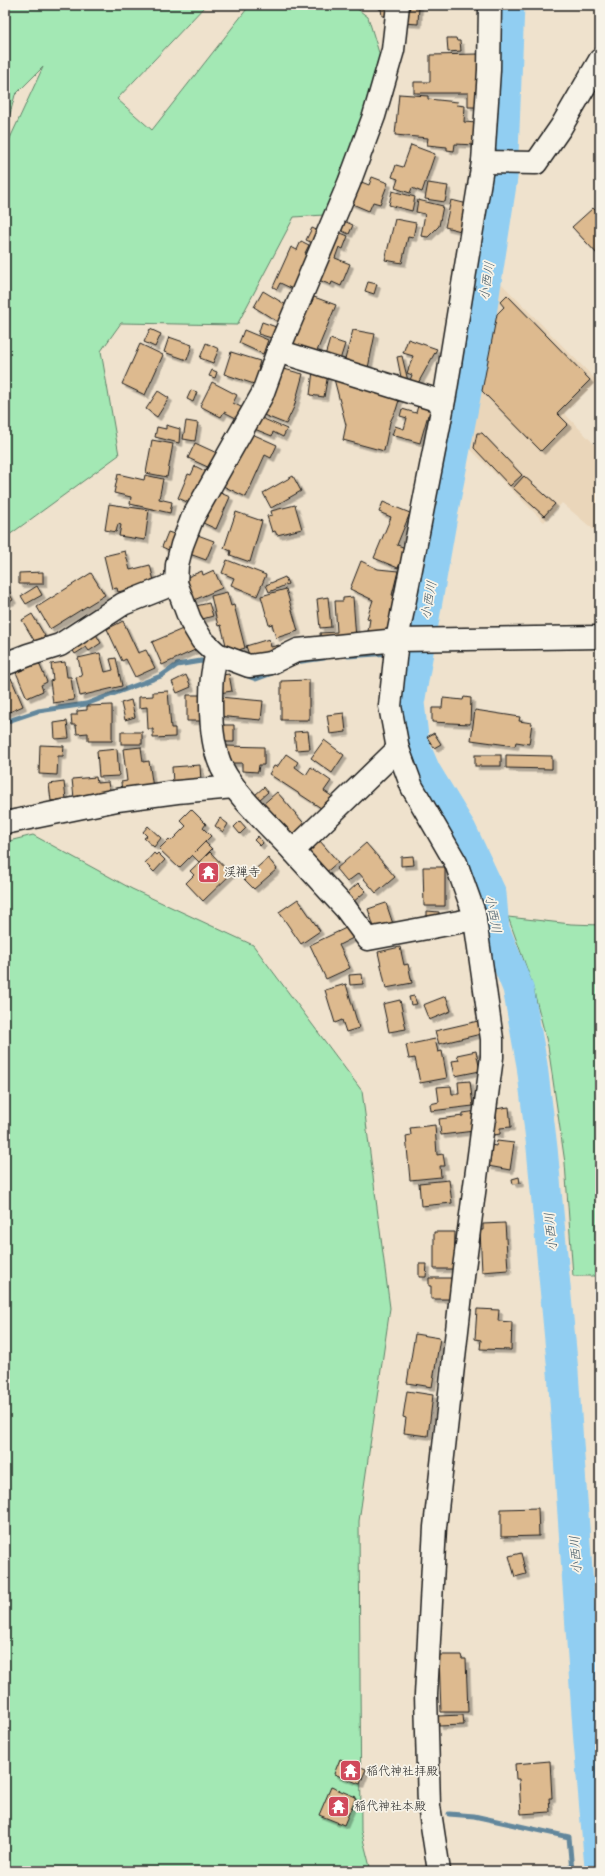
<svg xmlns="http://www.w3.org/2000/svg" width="605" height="1876" font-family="'Shantell Sans','Klee One',sans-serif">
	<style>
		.built { fill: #ead6ba }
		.green { fill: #a3e8b4; stroke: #608268 }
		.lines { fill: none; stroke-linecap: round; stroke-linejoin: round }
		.stream { stroke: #62879c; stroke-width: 5 }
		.river { stroke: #91cef2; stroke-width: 31 }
		.building { fill: #ddba8f; stroke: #1c1c1c; filter: url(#shadow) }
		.minor-casing { stroke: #1c1c1c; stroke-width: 25 }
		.minor { stroke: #f7f3e8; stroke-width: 22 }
		.labels { text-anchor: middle; stroke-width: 3.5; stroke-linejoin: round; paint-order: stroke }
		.poi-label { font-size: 12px; fill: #1c1c1c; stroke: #f7f3e8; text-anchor: start }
		.water-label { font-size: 13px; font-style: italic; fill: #455a67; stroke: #f7f3e8 }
	</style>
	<defs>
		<filter id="shadow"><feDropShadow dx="3.5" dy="3.5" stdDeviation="0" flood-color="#0004"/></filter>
	</defs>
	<rect width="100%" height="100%" fill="#efe2cd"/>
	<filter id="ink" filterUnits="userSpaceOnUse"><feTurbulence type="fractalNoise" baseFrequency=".025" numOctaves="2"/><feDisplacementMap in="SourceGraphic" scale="8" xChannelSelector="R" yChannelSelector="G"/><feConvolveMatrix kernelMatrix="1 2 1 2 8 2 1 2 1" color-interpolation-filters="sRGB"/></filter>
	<g filter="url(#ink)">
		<polygon class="built" points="496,278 597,381 564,413 600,450 600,535 562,503 544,522 464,443"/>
		<g class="green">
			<polygon points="5,5 206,5 117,99 152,130 250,5 352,5 368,17 380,56 364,114 324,215 294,217 237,325 121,323 101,351 119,455 5,538 5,149 43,67 15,95 5,133"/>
			<polygon points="33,835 132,889 253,945 362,1091 390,1308 359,1521 361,1831 371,1871 5,1871 5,842"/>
			<polygon points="508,917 571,924 600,925 600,1276 573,1276 565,1163 548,1046 531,980"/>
		</g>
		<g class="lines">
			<g class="stream">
				<polyline points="400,652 418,651"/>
				<polyline points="348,656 390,653"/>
				<polyline points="295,662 324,658"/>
				<polyline points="245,675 256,679 275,672"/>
				<polyline points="5,722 38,711 86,704 161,676 177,665 201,661 209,663"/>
				<polyline points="449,1814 474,1816 569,1837 572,1871"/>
			</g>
			<polyline class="river" points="509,5 502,178 481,314 443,510 409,703 414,745 425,771 461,830 491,894 494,929 518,988 532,1065 542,1148 563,1372 589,1742 600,1867"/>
		</g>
		<g class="building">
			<polygon points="379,5 393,5 390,16 382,16 381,9 379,9"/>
			<polygon points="405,5 419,5 418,24 404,23"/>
			<polygon points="447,38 456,38 457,41 460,41 461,51 448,52"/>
			<polygon points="478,54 478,107 468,107 468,93 414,93 414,82 430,82 430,55"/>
			<polygon points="399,94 428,96 428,99 458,102 457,105 465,106 464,122 477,123 475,145 455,144 454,151 447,150 447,147 427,145 428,138 395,135"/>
			<polygon points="411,145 435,154 422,192 412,188 410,193 395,188 398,179 392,177 396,165 403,167"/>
			<polygon points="372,177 388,183 380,204 373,202 369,211 350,203 359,181 369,185"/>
			<polygon points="428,183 448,186 445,202 425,199"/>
			<polygon points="392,191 415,197 412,211 389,205"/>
			<polygon points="418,200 443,206 439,226 428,237 421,236 425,214 416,212"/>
			<polygon points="451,200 468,204 461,231 445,227"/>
			<polygon points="593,208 600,215 597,219 600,222 600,257 572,227"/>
			<polygon points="395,219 416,223 413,238 408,237 402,263 385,260"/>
			<polygon points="344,221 353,225 349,234 340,230"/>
			<polygon points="312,228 323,233 317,245 306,240"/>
			<polygon points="336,231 348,236 343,249 339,247 335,258 350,264 341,286 332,282 331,285 316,279"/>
			<polygon points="301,241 309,245 305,253 311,255 295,290 280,283 277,289 273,287 291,247 297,250"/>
			<polygon points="368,282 377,284 374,294 365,291"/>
			<polygon points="263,291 288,306 278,322 254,307"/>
			<polygon points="507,295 590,380 557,413 568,424 541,451 482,391 497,314 504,307 500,302"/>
			<polygon points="314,297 336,305 315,356 290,346 306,307 309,308"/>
			<polygon points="262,322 279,328 275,339 258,334"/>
			<polygon points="150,329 161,334 155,347 144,342"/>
			<polygon points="244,330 268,340 263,354 239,343"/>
			<polygon points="353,330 375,334 368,368 344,363"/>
			<polygon points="169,337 192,345 187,360 164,352"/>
			<polygon points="330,339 345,344 339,363 324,359"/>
			<polygon points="408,339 437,349 417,385 409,383 412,375 407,373 413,356 403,353"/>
			<polygon points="206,343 219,349 213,363 200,358"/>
			<polygon points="140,344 163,355 145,395 122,384"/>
			<polygon points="231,352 260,361 258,368 262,369 257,385 224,374"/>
			<polygon points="402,356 408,381 402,382 397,357"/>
			<polygon points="280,368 303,374 294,407 286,424 261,414 266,404 269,406"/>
			<polygon points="212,370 217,372 215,378 209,376"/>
			<polygon points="313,371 328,374 324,397 310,395"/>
			<polygon points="333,375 400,397 396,410 390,422 384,451 343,440 346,425"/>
			<polygon points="212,382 237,395 233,403 245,409 240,420 224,412 221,417 200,406"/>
			<polygon points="191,390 197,392 193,402 187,399"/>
			<polygon points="158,391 169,398 157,417 146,409"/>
			<polygon points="419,402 433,406 431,416 428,415 420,443 392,435 395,426 404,429 407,418 400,416 402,409 416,413"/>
			<polygon points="257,416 287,429 283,437 273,432 272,436 252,428"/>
			<polygon points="186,421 198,423 195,441 183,439"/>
			<polygon points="166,425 180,429 179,443 155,437 157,427 166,429"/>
			<polygon points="250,433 277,445 271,458 265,455 246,497 221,485"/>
			<polygon points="477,433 482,433 522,475 510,486 474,448"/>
			<polygon points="152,440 173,444 167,477 146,473"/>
			<polygon points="195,443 219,454 212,469 188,458"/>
			<polygon points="195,466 209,473 194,505 178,498 188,474 191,475"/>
			<polygon points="118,474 144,480 145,475 163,479 159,499 172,502 170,513 130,504 131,497 114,493"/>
			<polygon points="293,476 301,491 271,508 263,493"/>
			<polygon points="524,476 555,504 544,516 513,488"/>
			<polygon points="218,492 230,497 216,529 201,522"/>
			<polygon points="383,502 410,513 397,545 406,548 398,568 374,558 391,517 379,512"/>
			<polygon points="109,504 149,510 145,540 119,536 121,525 118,524 116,532 105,530"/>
			<polygon points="295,505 302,529 277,535 275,531 272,532 267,516 272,515 271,511"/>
			<polygon points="236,512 262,521 250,562 230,555 231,551 224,548"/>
			<polygon points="168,532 177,535 171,551 162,547"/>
			<polygon points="195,534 214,541 206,560 187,553"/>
			<polygon points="125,551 130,570 150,565 155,585 137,587 118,592 117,588 112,589 104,556"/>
			<polygon points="227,560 266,575 257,596 231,585 234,578 222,573"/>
			<polygon points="361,561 378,569 398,571 392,595 396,597 387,636 368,631 370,619 367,618 373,600 350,589"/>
			<polygon points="214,570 222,588 194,600 185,578 202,571 203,575"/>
			<polygon points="43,572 43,584 19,584 19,573"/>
			<polygon points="91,573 105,595 50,629 37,607"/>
			<polygon points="285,577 288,584 269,592 266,585"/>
			<polygon points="5,585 13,600 5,604"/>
			<polygon points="37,586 42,595 26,604 21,596"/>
			<polygon points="286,589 298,631 276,638 272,624 269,625 261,596"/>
			<polygon points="227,592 231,606 234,605 245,648 228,653 221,625 218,626 211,596"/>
			<polygon points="328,597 331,627 320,628 317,599"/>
			<polygon points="353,597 356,639 321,642 320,633 337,632 335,601 343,601 343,598"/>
			<polygon points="209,603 213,616 199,620 196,606"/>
			<polygon points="32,614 45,636 35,642 22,620"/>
			<polygon points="123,621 138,653 146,650 155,668 135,677 126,659 122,661 107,629"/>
			<polygon points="185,628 195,650 162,665 152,642"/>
			<polygon points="94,631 101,643 89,651 86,647 75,654 70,646"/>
			<polygon points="269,639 271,647 279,645 281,652 250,658 246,646"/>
			<polygon points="100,653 105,672 113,670 110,659 116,658 122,686 80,696 76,677 82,676 78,658"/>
			<polygon points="38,661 47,682 41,685 43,691 27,698 15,670"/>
			<polygon points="65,662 67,677 71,677 74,700 53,703 50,681 53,680 51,664"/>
			<polygon points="229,674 232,691 219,693 216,676"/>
			<polygon points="186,675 191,687 177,693 172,682"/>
			<polygon points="11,678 23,706 5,714 5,680"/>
			<polygon points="309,680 309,720 281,720 281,681"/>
			<polygon points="168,691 171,728 175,728 175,737 153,738 153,729 148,729 147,707 139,708 139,697 153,696 153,692"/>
			<polygon points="187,695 205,695 206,721 187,721"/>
			<polygon points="219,697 263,701 261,720 217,716"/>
			<polygon points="464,697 471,698 470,724 432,722 432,708 442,708 443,698 463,700"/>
			<polygon points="131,700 135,717 125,720 121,703"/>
			<polygon points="112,705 112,741 88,741 88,733 77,734 76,725 72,725 71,715 77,715 77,711 87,710 87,706"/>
			<polygon points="475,710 520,717 519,721 532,723 529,744 516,742 515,746 471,740"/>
			<polygon points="344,713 346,732 330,734 327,715"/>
			<polygon points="67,721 69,738 55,739 54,723"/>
			<polygon points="222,725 234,725 234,742 221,742"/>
			<polygon points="308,731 310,749 296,750 294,732"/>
			<rect x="121" y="732" width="21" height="12"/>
			<polygon points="434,733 441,744 434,748 427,737"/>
			<polygon points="324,740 344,755 332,773 311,758"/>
			<polygon points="40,745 64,746 63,756 58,756 57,775 39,774"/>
			<polygon points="226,746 264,747 264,765 259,765 258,772 242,771 242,763 226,763"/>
			<polygon points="141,747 143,762 149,761 153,788 122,792 121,782 127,781 123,749"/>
			<polygon points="117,749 119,776 99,777 97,751"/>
			<polygon points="286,754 298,762 295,767 306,775 311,767 331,781 324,791 333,797 324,810 269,774 274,766 277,767"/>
			<rect x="475" y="755" width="26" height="11"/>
			<polygon points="506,755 552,756 552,769 506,768"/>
			<polygon points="200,765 201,782 173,784 172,767"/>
			<polygon points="96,777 97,783 108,782 110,795 74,798 72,779"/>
			<polygon points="64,782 66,799 51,801 49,784"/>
			<polygon points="264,787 268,792 259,800 255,795"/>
			<polygon points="277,792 308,828 293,840 262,805"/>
			<polygon points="191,809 206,824 203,828 211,836 179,868 159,849 169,839 171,841 186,826 180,820"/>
			<polygon points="220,818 228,824 223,832 215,826"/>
			<polygon points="240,821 246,828 240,834 234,827"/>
			<polygon points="148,826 161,838 154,847 144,838 147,836 143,832"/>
			<polygon points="258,836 263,843 260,846 254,840"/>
			<polygon points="320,841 338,862 324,874 307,853"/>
			<polygon points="205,842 212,849 199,862 192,855"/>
			<polygon points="366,843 395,877 376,893 359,873 347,882 336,869"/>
			<polygon points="210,852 231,874 203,901 186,883 194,875 190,871"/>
			<polygon points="154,853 156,855 158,853 165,860 154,872 145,863"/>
			<polygon points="413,856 414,865 401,866 401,857"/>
			<polygon points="268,858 277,869 254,889 244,879"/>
			<polygon points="423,867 445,867 445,906 424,906"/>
			<polygon points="358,883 366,891 352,903 345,895"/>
			<polygon points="298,899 320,931 301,944 279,912"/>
			<polygon points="386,903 393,924 375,930 368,909"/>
			<polygon points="427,911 439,912 439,920 427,920"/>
			<polygon points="348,927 353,938 339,945 350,968 326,979 310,945"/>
			<polygon points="400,947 404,965 408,964 412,983 386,988 378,952"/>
			<polygon points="362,974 363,984 350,985 349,975"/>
			<polygon points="346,984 359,1028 346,1032 342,1020 335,1023 325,990"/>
			<polygon points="414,996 417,1004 411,1005 409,997"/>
			<polygon points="446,996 451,1011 429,1020 423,1005"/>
			<polygon points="400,1000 406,1029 389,1032 383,1004"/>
			<polygon points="478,1021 481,1034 439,1044 435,1031"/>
			<polygon points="435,1039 438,1052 442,1051 447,1078 420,1083 415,1058 409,1059 406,1045"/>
			<polygon points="476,1051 480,1071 455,1076 452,1061 459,1060 457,1055"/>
			<polygon points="470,1081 473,1106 431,1111 430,1104 439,1102 437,1087 451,1086 452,1094 459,1094 458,1082"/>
			<polygon points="509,1107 511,1127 500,1128 500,1134 494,1135 492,1123 497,1122 495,1109"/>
			<polygon points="477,1111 474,1131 441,1135 439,1119 463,1116 463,1113"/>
			<polygon points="435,1125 437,1155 443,1154 445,1166 440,1166 441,1177 410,1180 406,1136 411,1135 410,1128"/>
			<polygon points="497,1141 514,1143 510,1170 488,1166 491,1145 496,1146"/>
			<polygon points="519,1177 520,1183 513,1184 512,1179"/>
			<polygon points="449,1180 452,1203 421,1206 419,1183"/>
			<polygon points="505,1223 508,1270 482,1272 480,1230 483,1230 483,1224"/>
			<polygon points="434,1232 455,1232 454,1269 434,1269"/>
			<polygon points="419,1264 427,1264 426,1277 419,1277"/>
			<polygon points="429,1278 451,1278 451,1299 431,1299 431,1286 429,1286"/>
			<polygon points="477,1309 499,1310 498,1321 512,1322 511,1350 480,1349 481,1340 475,1339"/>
			<polygon points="415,1334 440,1338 432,1387 407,1383"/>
			<polygon points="407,1391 433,1395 428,1436 404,1433 406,1418 403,1417"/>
			<polygon points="538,1508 539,1536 501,1537 501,1509"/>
			<polygon points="521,1553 526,1574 515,1577 509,1556"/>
			<polygon points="439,1655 461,1655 462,1659 466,1659 468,1712 441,1712"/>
			<polygon points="463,1715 464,1725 439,1726 438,1716"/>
			<polygon points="340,1759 366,1769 360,1784 334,1774"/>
			<polygon points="550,1761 552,1798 549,1798 550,1812 521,1814 519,1779 516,1779 515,1764"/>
			<polygon points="331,1787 356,1797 344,1825 319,1815"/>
		</g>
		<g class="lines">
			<defs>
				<g id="minor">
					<polyline points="398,5 393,50 374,116 349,183 278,351 262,395 192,519 182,545 177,565 176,583 190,620 202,640 217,654 249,666 271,663 298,650 397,640 600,637"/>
					<polyline points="483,162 536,163 561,127 600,60"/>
					<polyline points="278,351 443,402"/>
					<path d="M217,654C211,674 211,685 211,705C211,726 213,749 222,768C237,797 271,827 293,851"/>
					<polyline points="5,664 28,655 60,645 123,604 176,583"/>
					<polyline points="398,749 293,851 346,909 368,939 475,919"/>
					<polyline points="5,823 117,800 177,792 234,787"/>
					<polyline points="439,1871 429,1806 426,1695 435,1527 464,1268 492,1057 492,1039 474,913 456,863 412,787 398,749 390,706 397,640 445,395 483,162 489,70 490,5"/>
				</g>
			</defs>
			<use href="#minor" class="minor-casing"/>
			<use href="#minor" class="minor"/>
		</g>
	</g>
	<defs>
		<symbol id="temple-square" viewBox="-11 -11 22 22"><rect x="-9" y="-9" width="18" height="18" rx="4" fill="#d1495b" stroke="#f7f3e8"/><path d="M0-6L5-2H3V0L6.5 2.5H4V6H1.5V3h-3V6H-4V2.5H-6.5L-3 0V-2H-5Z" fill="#fff"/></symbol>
	</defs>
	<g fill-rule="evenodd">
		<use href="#temple-square" x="196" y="860" width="25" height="25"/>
		<use href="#temple-square" x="338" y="1758" width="25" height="25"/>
		<use href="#temple-square" x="326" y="1794" width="25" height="25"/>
	</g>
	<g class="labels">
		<g class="poi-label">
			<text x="224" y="876">渓禅寺</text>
			<text x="366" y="1775">稲代神社拝殿</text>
			<text x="354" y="1810">稲代神社本殿</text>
		</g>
		<g class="water-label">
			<text transform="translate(486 281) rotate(-81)" y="5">小西川</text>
			<text transform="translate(428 600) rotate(-80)" y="5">小西川</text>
			<text transform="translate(494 914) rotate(79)" y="5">小西川</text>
			<text transform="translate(550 1232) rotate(-95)" y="5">小西川</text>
			<text transform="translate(575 1555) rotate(-94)" y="5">小西川</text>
		</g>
	</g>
	<rect width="605" height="1876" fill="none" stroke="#f7f3e8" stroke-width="20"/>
	<rect x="10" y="10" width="585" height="1856" fill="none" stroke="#1c1c1c" stroke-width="1.5" filter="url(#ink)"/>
</svg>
